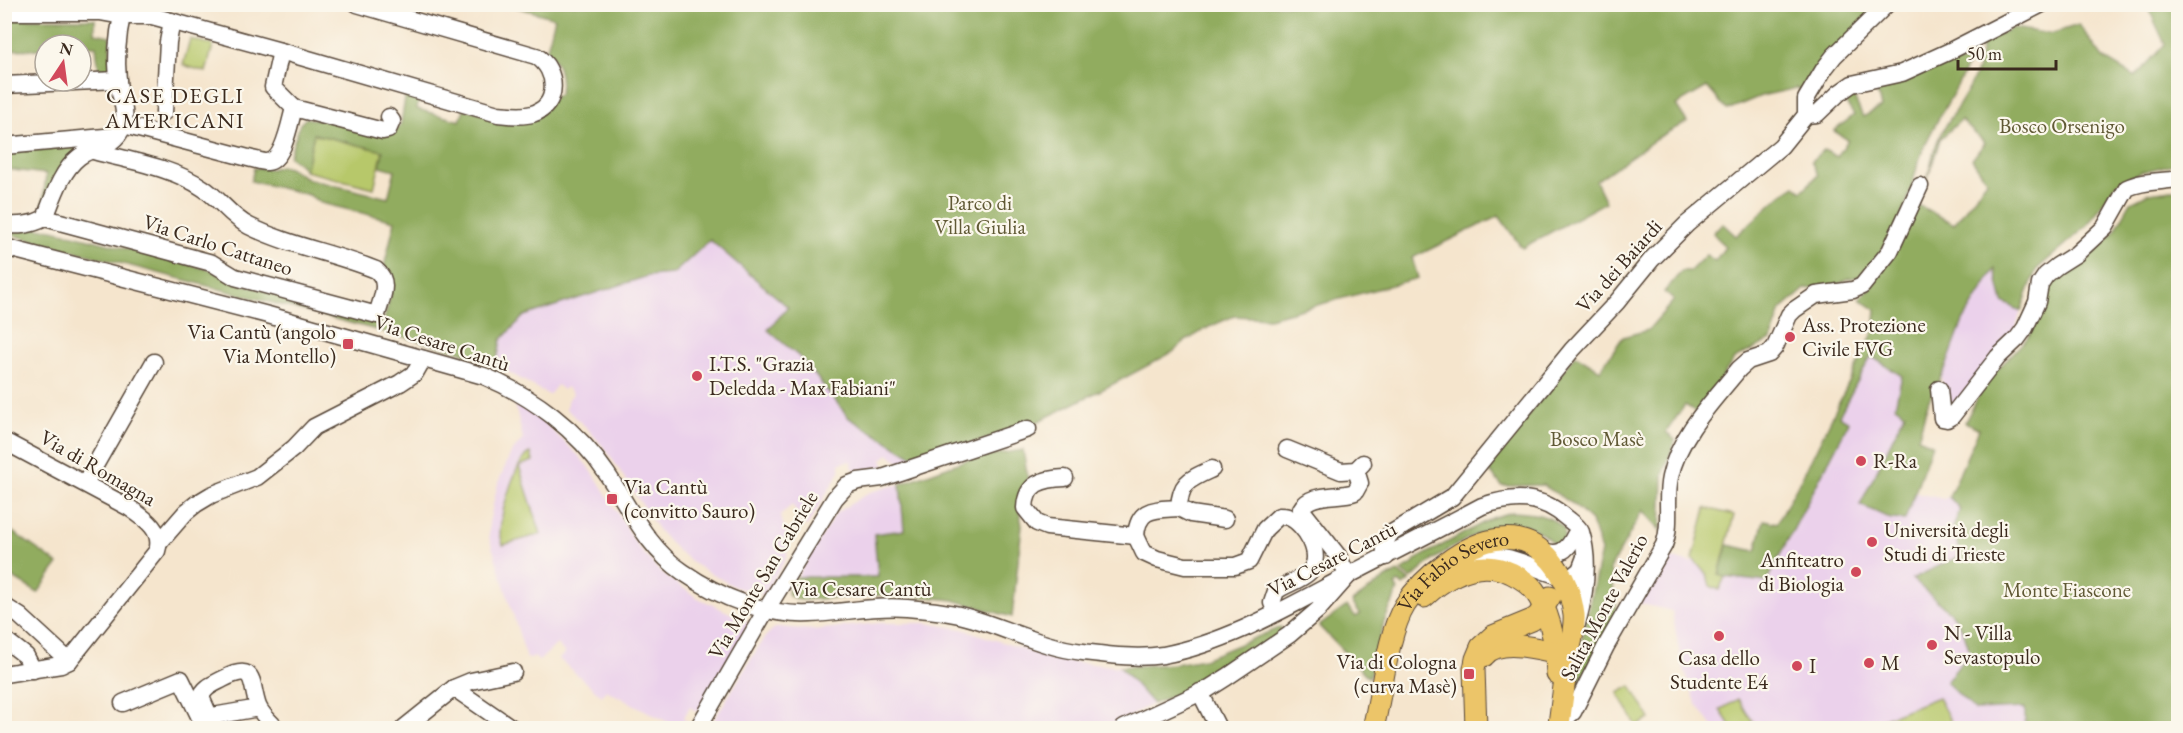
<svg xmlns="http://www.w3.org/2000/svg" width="2183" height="733" font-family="'EB Garamond',serif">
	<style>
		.built { fill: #ebd1eb }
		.green { fill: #b7c86b; stroke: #797944; stroke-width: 1.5 }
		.forest { fill: #91ac5f; stroke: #666b3e; stroke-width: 1.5 }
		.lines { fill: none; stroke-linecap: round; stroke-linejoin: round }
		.minor-casing { stroke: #574638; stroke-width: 19 }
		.major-casing { stroke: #574638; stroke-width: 23 }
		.minor { stroke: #fff; stroke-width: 16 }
		.major { stroke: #ecc569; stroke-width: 21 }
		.poi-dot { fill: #d1495b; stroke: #fbf7ec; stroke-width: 2 }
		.labels { text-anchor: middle; stroke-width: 4.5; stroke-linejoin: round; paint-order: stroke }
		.park-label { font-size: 21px; fill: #605935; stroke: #fbf7ec }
		.street-label { font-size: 21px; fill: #3b2a1e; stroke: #fbf7ec }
		.poi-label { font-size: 21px; fill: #3b2a1e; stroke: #fbf7ec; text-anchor: start }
		.neighbourhood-label { font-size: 22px; letter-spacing: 1.5px; fill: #3b2a1e; stroke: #fbf7ec }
	</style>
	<rect width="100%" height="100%" fill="#fbf7ec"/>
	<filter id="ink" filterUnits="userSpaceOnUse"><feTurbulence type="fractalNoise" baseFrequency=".0167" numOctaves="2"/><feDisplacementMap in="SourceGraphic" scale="12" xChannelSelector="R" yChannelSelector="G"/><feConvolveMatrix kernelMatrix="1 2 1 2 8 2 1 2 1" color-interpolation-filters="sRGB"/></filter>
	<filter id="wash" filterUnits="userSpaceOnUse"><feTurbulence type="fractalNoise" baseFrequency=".008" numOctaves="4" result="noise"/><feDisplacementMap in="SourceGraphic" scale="24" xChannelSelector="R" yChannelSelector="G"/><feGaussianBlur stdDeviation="1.35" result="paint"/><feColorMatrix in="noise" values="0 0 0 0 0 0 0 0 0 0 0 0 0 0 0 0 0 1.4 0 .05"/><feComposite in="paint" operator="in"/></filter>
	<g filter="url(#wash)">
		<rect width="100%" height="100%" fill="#f5e5cd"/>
		<g class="built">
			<polygon points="710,240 789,307 768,330 803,360 849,418 918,460 902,464 888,454 882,460 885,467 856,471 852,467 851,461 840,463 840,471 807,526 803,524 792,504 780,516 787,534 787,557 764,595 735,587 694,564 676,549 659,531 607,451 586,427 566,409 568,400 573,394 570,390 566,387 563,390 557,385 549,395 496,365 501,340 524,316 648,276 673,274"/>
			<polygon points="1996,268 2003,302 2021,311 2014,332 1949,412 1941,375 1963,321"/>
			<polygon points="1871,355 1902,376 1895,406 1905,413 1904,520 1915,493 1944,499 1949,497 1960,509 1952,530 1962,555 1912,579 1955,617 1964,633 1970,652 1946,682 1975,710 2025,708 2025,728 1714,728 1696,703 1681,661 1672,611 1633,602 1663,556 1692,563 1706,508 1734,515 1719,575 1725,577 1767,582 1849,422 1839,417"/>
			<polygon points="514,399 535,414 579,456 594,474 638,547 661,573 698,598 747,621 748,627 698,712 690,707 687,712 683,719 689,722 685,728 679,728 606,690 602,696 559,659 565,653 557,644 539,661 534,657 527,659 489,537 489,523 498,483 511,453 523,439"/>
			<polygon points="900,484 904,530 879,577 797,577 836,513 870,492"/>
			<polygon points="880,623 926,623 962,629 1056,660 1120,667 1153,704 1138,711 1114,728 709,728 764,638 773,629 779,627 813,630"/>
		</g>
		<g class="green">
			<polygon points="190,39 213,45 206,72 183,65"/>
			<polygon points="314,134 383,151 374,188 305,171"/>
			<path d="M531,453L533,461L519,466L541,534L503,545C502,540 500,536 500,531C501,514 515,458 531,453Z"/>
			<polygon points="1706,508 1734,515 1719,574 1725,577 1719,590 1710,586 1707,575 1693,559"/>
			<polygon points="1631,686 1650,719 1637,726 1618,693"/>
			<polygon points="1938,697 1954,728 1885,727 1883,719"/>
			<polygon points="1738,699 1757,728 1732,728 1720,710"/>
		</g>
		<g class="forest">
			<path d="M509,5H1880L1805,94L1797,88L1761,96L1727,110L1707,87L1676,105L1687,122L1659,137L1596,181L1606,202L1522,248L1499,216L1412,258L1418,278L1269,318L1234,316L1209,327L1184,342L1173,352L1113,384L1027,427L918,460L849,418L803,360L768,330L788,307L710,240L673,274L648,276L524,316L501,340L496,365L461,352L5,233L36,228L53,230L211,270L234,282L384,320L391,294L384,267L395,221L321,203L309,195L251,181L254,168L272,169L280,166L290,168L308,179L388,198L395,170L380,166L383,151L314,134L305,171L300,164L289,157L300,124L306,118L397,130L401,123L406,93L419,96L417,109L460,121L464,109L519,121L560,93C562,80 560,67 552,56H545L555,18Z"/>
			<path d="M2147,5H2178V163L2141,172L2117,183L2087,226L2036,270L2021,311L2003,302L1995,269L1963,321L1946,367L1928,402L1918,438L1932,444L1905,520L1891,519L1860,505L1905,413L1895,406L1902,376L1871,356L1839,416L1849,422L1766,582L1725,577L1719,575L1727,545L1756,551L1764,520L1777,523L1811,460L1874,331L1876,310L1860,299L1871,287L1918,205L1954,224L1987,181L1972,159L1985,143L1961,120L1940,139L1927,181C1931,165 1933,147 1942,132C1959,102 1983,78 1981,41L2013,28L2050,34L2079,25L2103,58L2135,77L2165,44Z"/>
			<polygon points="4,19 95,19 95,33 110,36 111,70 99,72 96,46 45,45 45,49 5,50"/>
			<path d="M1973,50C1961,87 1936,117 1922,152C1917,165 1914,179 1910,192C1900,224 1883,254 1859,277L1849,278L1839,284L1805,289L1781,310L1771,340L1734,359L1698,413L1685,405L1666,432L1675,440L1663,475L1661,531L1643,510L1610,569L1617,612L1568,704L1601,551L1591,521L1573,504L1543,485L1502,486L1486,467L1576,355L1600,370L1623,337L1648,330L1674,300L1664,292L1682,271H1690L1706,255L1715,261L1725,247L1713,233L1722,223L1736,236L1780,196L1795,186L1802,191L1818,175L1811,161L1824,150L1837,157L1848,140L1834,131L1854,115L1843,99L1852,93L1863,117L1881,107L1875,85L1945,61L1964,63Z"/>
			<polygon points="83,145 43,205 46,174 5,169 5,151"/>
			<polygon points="2178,189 2178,728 2025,728 2025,708 1975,710 1946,682 1970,652 1964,633 1955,617 1912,579 1962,555 1952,530 1960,509 1949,497 1979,429 1965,422 1983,388 1996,371 2029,336 2053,279 2067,267 2092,253 2113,234 2131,202 2149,193"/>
			<polygon points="1023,450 1028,480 1018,505 1022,525 1012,617 953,600 900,594 800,600 789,596 788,591 797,577 878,577 874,534 904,530 900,484 972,458"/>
			<path d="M1511,512C1531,513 1551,514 1564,529V542L1554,544C1544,535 1535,527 1522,525C1488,520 1434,556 1411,579L1401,571L1413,564L1415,560L1492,518Z"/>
			<polygon points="13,532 58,564 38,593 5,573 5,543"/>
			<polygon points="1398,572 1409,581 1403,586 1399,582 1395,585 1398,590 1384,622 1369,678 1319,626 1347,606 1356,617 1360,614 1352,602 1386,578"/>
			<polygon points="1281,627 1282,633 1214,678 1153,704 1120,667 1175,664 1204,659"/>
		</g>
	</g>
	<g filter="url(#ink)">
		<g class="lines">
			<defs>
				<g id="minor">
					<path d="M4,12H100L122,16H152L284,52L498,114C509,115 522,117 532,114C560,106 558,69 536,56L357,4"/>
					<polyline points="4,85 118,80"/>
					<polyline points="294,108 383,131 388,130 392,121 389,117"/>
					<polyline points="164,112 168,42 172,21"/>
					<polyline points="1806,115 1817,114 1839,93 1852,84 1902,73 1948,52 2042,4"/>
					<path d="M124,125L252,159C257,160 263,162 267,162C284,161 290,121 294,108L273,87L281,51"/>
					<polyline points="4,146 116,136"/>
					<path d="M45,218L212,263L235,277L377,315C381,299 391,282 376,270C335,253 289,246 249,226C231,217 220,199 203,188C172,167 129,161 94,151"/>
					<path d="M4,225C20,226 32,225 45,218C53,198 61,171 79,157C94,145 114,149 123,126C128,113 119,94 118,81C116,59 117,37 122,16"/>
					<path d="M4,247L268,315L484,376C532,396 578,430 607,474C630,508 647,548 683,572C719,597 765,616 810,614C843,613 874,605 907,608C930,610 952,612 974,619C1010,630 1046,648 1083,652C1108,655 1137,659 1163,655C1227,643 1288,607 1345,577C1391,553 1437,530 1482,506C1515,495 1541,495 1568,519C1573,523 1579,527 1581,532C1590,561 1585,595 1577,624"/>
					<path d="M1939,389L1942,418L1947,419L1952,416L1998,357L2017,339L2025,328L2037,302L2040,284L2046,275L2057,266L2076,254L2105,227L2127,188C2143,180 2162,182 2178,179"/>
					<path d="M4,441L128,507C144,518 164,530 157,551L69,661L61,665L4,674"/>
					<polyline points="1287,449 1341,471 1356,470 1363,463"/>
					<path d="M1065,478C1042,479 1026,483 1025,508L1037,523L1047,527L1136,536C1138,507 1155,510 1179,508C1180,482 1190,479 1212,469"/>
					<polyline points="85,483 154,362"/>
					<polyline points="1179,508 1191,514 1225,519"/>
					<path d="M1136,536L1144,553L1157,559L1185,566H1235L1249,561L1265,529L1279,516C1282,516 1285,516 1288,517C1305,523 1325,556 1309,572C1301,580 1286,584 1276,591L1272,603L1276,612"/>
					<polyline points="159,543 186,512 196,504 211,495 257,477 294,448 314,427 400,383 415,373 423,359"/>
					<path d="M1540,550C1558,557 1567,552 1575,535"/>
					<polyline points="1386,557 1384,544 1390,534 1452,497 1572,350 1617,302 1652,259 1687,224 1781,146 1806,115 1806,99 1824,69 1834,56 1887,4"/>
					<path d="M1471,562C1509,545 1535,574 1570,578L1580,570L1585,557"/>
					<polyline points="4,606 20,616 69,661"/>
					<polyline points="4,639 26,656 33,670"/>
					<polyline points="454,688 512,728"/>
					<polyline points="1200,692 1218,728"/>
					<polyline points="123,703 181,679 205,728"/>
					<path d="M259,708L213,716L208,713L201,697C204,687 214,684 223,679C257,661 250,684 258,706C261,714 270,722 276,728"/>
					<path d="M1559,724L1573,712L1606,646L1664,545C1672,524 1665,499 1670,477C1679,435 1713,401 1739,369L1748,361L1769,354L1775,347L1789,315L1794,310L1816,295L1853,290L1862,286L1890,251L1920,186"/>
					<polyline points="404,728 454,688 471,681 513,672"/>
					<polyline points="698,728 766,610 835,498 847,485 858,481 882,478 1028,429"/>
					<path d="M1124,728L1208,689L1227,677L1289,635L1318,610L1348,576L1338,556L1301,509C1310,492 1338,498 1355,492L1360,483L1356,470"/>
				</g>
				<g id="major">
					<path d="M1424,597C1448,575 1479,558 1511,573C1519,577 1528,582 1534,590C1551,613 1556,646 1557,674"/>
					<path d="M1484,656C1501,635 1544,652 1568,654"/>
					<path id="s1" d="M1373,728C1382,694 1387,634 1405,605C1423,577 1466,542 1500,539C1544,534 1569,577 1574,615C1575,629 1571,643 1568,656C1565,679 1562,701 1559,724"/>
					<polyline points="1476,728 1474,669 1476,659 1481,647 1493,636 1532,620 1538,616 1550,597"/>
				</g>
			</defs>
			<use href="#minor" class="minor-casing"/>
			<use href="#major" class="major-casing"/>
			<use href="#minor" class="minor"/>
			<use href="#major" class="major"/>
		</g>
	</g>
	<g class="poi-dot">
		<circle cx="1790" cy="337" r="6"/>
		<rect x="342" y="338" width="12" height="12" rx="3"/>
		<circle cx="697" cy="376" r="6"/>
		<circle cx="1861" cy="461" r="6"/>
		<rect x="606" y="493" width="12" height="12" rx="3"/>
		<circle cx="1872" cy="542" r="6"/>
		<circle cx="1856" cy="572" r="6"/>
		<circle cx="1719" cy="636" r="6"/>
		<circle cx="1932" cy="645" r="6"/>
		<circle cx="1869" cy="663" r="6"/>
		<circle cx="1797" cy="666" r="6"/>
		<rect x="1463" y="668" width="12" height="12" rx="3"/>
	</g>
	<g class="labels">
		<g class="park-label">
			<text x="2062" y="133">Bosco Orsenigo</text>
			<text x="980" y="210">Parco di<tspan x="980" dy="24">Villa Giulia</tspan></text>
			<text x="1597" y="446">Bosco Masè</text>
			<text x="2067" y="597">Monte Fiascone</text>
		</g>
		<g class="street-label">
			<text transform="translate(218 245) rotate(18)" y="7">Via Carlo Cattaneo</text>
			<text transform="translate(1619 266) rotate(-48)" y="7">Via dei Baiardi</text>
			<text transform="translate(442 343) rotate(18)" y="7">Via Cesare Cantù</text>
			<text transform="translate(98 468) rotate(30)" y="7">Via di Romagna</text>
			<text transform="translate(1332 559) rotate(-27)" y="7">Via Cesare Cantù</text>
			<text transform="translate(763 575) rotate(-59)" y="7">Via Monte San Gabriele</text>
			<text dy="7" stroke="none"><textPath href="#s1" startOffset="189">Via Fabio Severo</textPath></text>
			<text x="861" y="596">Via Cesare Cantù</text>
			<text transform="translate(1604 607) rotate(-62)" y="7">Salita Monte Valerio</text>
		</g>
		<g class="poi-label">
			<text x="1802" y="332">Ass. Protezione<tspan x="1802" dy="24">Civile FVG</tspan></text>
			<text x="336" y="339" text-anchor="end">Via Cantù (angolo<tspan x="336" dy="24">Via Montello)</tspan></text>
			<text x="709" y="371">I.T.S. "Grazia<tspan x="709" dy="24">Deledda - Max Fabiani"</tspan></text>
			<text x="1873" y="468">R-Ra</text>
			<text x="624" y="494">Via Cantù<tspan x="624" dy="24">(convitto Sauro)</tspan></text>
			<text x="1884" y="537">Università degli<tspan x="1884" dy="24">Studi di Trieste</tspan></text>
			<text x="1844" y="567" text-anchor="end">Anfiteatro<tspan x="1844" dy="24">di Biologia</tspan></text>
			<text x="1944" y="640">N - Villa<tspan x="1944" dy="24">Sevastopulo</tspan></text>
			<text x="1719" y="665" text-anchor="middle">Casa dello<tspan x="1719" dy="24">Studente E4</tspan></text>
			<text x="1457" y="669" text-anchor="end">Via di Cologna<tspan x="1457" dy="24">(curva Masè)</tspan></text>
			<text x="1881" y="670">M</text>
			<text x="1809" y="673">I</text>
		</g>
		<g class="neighbourhood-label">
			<text x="175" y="103">CASE DEGLI<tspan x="175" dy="25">AMERICANI</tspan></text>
		</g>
	</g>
	<rect width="2183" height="733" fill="none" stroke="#fbf7ec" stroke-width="24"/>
	<g transform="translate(63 63) rotate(13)"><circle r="28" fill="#fbf7ec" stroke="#aea59a" stroke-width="1.5"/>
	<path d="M0-4.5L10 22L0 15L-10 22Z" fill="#d1495b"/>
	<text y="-9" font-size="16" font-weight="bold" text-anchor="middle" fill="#3b2a1e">N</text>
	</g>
	<path d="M1958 60v9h98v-9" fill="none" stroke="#3b2a1e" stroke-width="3"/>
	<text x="1967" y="60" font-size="18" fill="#3b2a1e" stroke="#fbf7ec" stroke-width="4.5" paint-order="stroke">50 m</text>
</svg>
